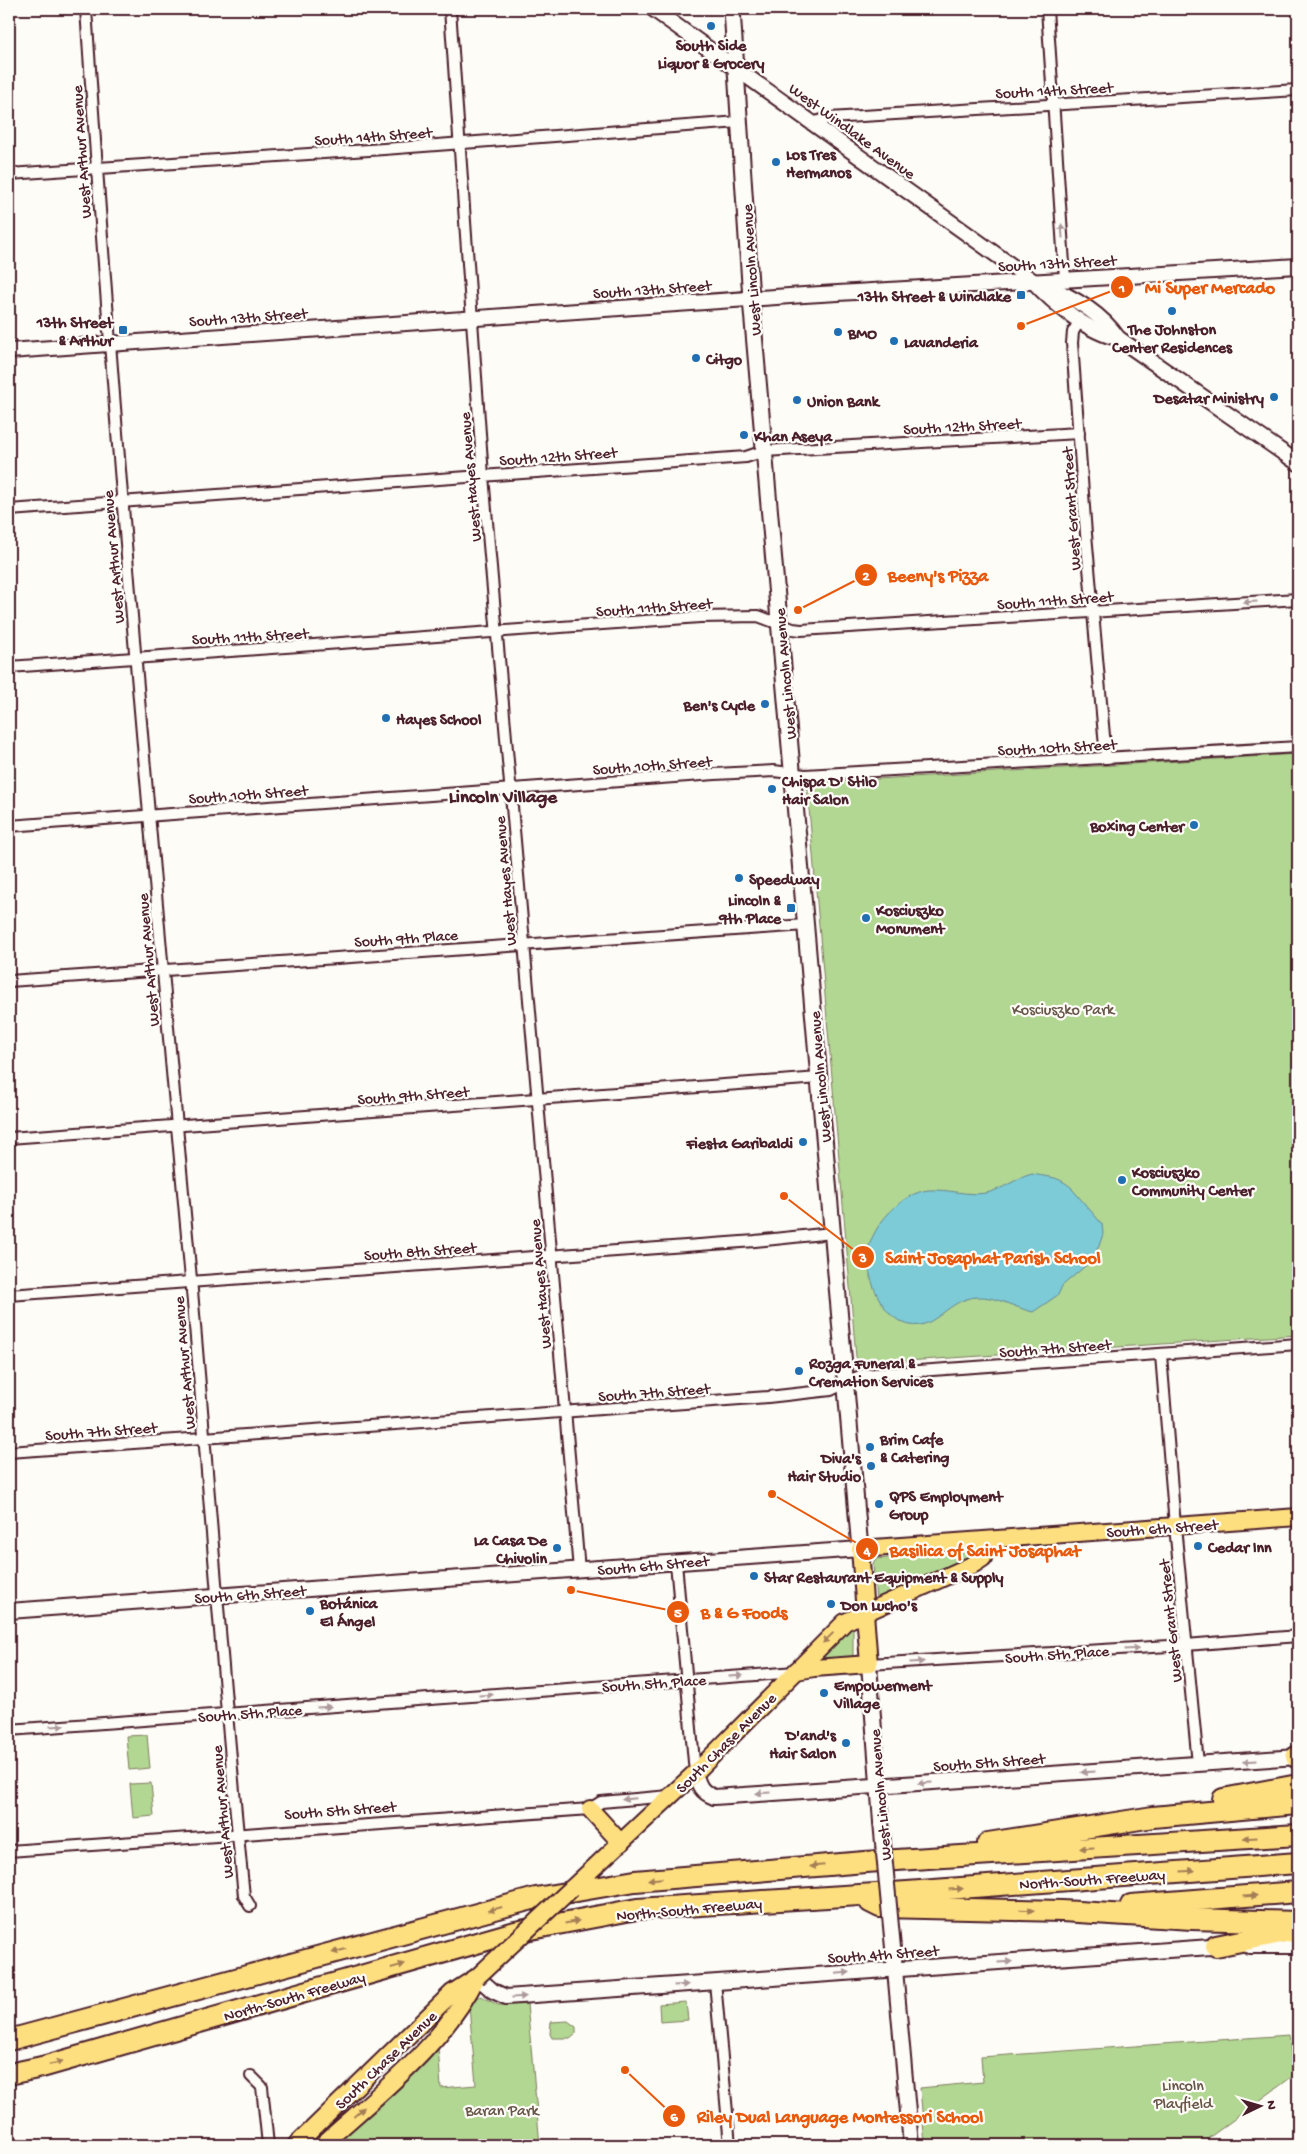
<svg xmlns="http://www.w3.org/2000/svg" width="1307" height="2154" font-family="'Gochi Hand',sans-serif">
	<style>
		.green { fill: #b2d792; stroke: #7e7b5e }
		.water { fill: #7ccbd7; stroke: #688692 }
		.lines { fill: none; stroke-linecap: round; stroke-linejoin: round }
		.minor-casing { stroke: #4a1f2b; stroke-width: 14 }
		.tertiary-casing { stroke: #4a1f2b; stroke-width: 18 }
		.secondary-casing { stroke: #4a1f2b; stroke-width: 19 }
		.primary-casing { stroke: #4a1f2b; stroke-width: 20 }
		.motorway-casing { stroke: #4a1f2b; stroke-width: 24 }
		.minor { stroke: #fdfcf7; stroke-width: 10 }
		.tertiary { stroke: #fdfcf7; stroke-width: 14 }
		.secondary { stroke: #fdfcf7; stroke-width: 15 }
		.primary { stroke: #fedf80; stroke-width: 16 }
		.motorway { stroke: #fedf80; stroke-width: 20 }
		.tertiary-bridge-casing { stroke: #4a1f2b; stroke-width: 18; stroke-linecap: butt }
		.primary-bridge-casing { stroke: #4a1f2b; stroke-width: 20; stroke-linecap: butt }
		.tertiary-bridge { stroke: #fdfcf7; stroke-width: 14 }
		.primary-bridge { stroke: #fedf80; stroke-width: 16 }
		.oneway { fill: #ac999b }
		.oneway2 { fill: #a47f56 }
		.poi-dot { fill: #1f6fb2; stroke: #fdfcf7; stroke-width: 2 }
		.labels { text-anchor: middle; stroke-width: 4.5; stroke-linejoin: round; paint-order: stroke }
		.poi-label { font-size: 16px; font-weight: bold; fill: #4a1f2b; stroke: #fdfcf7; text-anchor: start }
		.street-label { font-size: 16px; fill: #4a1f2b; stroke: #fdfcf7 }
		.park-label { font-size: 16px; fill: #69564a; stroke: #fdfcf7 }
		.quarter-label { font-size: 19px; font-weight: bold; fill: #4a1f2b; stroke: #fdfcf7 }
		.leader { fill: none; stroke: #e8590c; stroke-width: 2 }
		.callout-dot { fill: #e8590c; stroke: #fdfcf7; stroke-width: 2 }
		.mark-label { font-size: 15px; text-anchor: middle; font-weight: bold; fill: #fff }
		.callout-label { font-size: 18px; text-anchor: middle; font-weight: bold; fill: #e8590c; stroke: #fdfcf7; stroke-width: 4.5; stroke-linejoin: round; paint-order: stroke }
	</style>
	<rect width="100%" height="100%" fill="#fdfcf7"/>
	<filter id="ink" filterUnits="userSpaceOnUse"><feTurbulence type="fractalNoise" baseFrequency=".02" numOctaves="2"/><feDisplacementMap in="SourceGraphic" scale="10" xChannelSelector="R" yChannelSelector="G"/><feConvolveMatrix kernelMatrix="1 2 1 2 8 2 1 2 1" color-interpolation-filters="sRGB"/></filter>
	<g filter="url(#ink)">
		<g class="green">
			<polygon points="1298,754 1298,1335 861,1364 856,1357 807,785 810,783"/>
			<polygon points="976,1551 978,1554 876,1600 873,1564 875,1559"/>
			<polygon points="849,1625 853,1627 853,1655 849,1658 817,1661"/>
			<polygon points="147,1735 150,1768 129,1770 126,1736"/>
			<polygon points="151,1783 154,1816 133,1818 130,1784"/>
			<polygon points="481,1996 498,2005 527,2004 540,2145 334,2145 438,2046 441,2088 476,2085 469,2006 476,1998"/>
			<polygon points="686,2002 688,2020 660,2022 659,2004"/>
			<polygon points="568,2021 576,2027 576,2033 570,2038 552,2038 550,2034 551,2022"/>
			<polygon points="1289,2035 1293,2076 1199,2145 925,2145 920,2088 983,2082 981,2057"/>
		</g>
		<path class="water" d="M1032,1174C1051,1178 1056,1175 1072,1188V1189L1102,1224L1103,1234L1099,1246L1091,1261L1062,1286L1058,1295L1033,1312C1015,1308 996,1296 978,1297C948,1298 936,1330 910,1325C891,1321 879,1302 873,1285C870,1274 866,1263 868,1251C872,1226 902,1192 929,1190C949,1189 967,1196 986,1193C1002,1190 1016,1178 1032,1174Z"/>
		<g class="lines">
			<defs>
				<g id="minor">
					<path d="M86,9C114,433 152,856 191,1279C209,1485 223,1690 244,1896L250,1906"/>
					<polyline points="450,9 483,476 579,1570"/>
					<polyline points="1047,9 1065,279"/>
					<polyline points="812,123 829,118 1298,90"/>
					<polyline points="9,174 384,149 739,122"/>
					<polyline points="1080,320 1073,332 1072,343 1086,534 1106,758"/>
					<polyline points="9,510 746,457 764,451 1079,433"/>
					<polyline points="9,667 700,617 758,616 793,629 801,630 1298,599"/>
					<polyline points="9,826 715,774 774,771 805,775 1298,747"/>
					<polyline points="9,981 806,925"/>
					<polyline points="9,1138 819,1078"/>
					<polyline points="9,1295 755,1241 832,1233"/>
					<polyline points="1161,1355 1175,1526 1198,1764"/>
					<polyline points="9,1452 768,1397 831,1390 862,1375 1298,1344"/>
					<polyline points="676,1563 695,1773"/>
					<polyline points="869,1664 1186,1645 1298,1636"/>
					<polyline points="9,1730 796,1672"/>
					<polyline points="9,1851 590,1809 601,1802 670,1796"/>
					<polyline points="715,1982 730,2145"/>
					<polyline points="251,2076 262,2087 268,2145"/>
				</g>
				<g id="tertiary">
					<path d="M653,9L1033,281C1053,303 1089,333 1118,338"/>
					<path d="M1041,284C1069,295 1101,313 1118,338L1298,463"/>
					<polyline points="9,351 804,295 1298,266"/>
					<polyline points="9,1611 860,1549"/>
					<polyline points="869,1664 881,1822"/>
					<path d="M695,1773C699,1786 701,1792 714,1797L1298,1757"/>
					<polyline points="892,1937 911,2145"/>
					<polyline points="1249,1946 1298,1946"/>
					<polyline points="477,1977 493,1991 506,1997 1225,1946"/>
				</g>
				<polyline id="secondary" points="732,9 751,299 860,1549"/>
				<g id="primary">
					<polyline points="796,1671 814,1668 869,1664 860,1549 1298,1517"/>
					<polyline points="590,1809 621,1843"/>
					<polyline points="571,1889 695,1773 845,1622 974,1564 983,1558 986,1540"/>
					<polyline points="296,2145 452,1993 477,1977"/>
					<path d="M322,2145C378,2094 443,2046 477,1977"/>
				</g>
				<g id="motorway">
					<polyline points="1296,1757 1298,1757"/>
					<polyline points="1223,1799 1298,1785"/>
					<polyline points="988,1843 1153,1817 1298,1804"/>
					<polyline points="870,1902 880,1907 1062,1911 1192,1919 1298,1922"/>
					<polyline points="1131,1905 1298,1892"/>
					<polyline points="1216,1946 1291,1931 1297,1928"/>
					<polyline points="9,2040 536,1898 635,1881 865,1862 1298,1835"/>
					<polyline points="9,2074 42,2067 515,1932 637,1909 907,1892 1298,1863"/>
				</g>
			</defs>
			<use href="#minor" class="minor-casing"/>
			<use href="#tertiary" class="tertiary-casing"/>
			<use href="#secondary" class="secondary-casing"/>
			<use href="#primary" class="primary-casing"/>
			<use href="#motorway" class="motorway-casing"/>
			<use href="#minor" class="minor"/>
			<use href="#tertiary" class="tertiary"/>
			<use href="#secondary" class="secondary"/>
			<use href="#primary" class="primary"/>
			<use href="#motorway" class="motorway"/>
			<defs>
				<polyline id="tertiary-bridge" points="881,1822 892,1937"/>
				<polyline id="primary-bridge" points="477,1977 571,1889"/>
			</defs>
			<use href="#tertiary-bridge" class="tertiary-bridge-casing"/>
			<use href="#primary-bridge" class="primary-bridge-casing"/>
			<use href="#tertiary-bridge" class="tertiary-bridge"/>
			<use href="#primary-bridge" class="primary-bridge"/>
		</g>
		<defs><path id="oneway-solid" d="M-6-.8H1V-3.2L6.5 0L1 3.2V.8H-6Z" transform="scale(1.25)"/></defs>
		<g class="oneway">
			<use href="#oneway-solid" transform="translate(1062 231) rotate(-94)"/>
			<use href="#oneway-solid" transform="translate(1250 602) rotate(176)"/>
			<use href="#oneway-solid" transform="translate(1132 1649) rotate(-4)"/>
			<use href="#oneway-solid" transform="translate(917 1662) rotate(-3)"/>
			<use href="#oneway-solid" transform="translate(736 1676) rotate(-4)"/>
			<use href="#oneway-solid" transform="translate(486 1695) rotate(-4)"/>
			<use href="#oneway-solid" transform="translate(324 1707) rotate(-4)"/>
			<use href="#oneway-solid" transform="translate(57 1726) rotate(-4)"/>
			<use href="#oneway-solid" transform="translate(1250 1761) rotate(176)"/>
			<use href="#oneway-solid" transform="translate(1088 1772) rotate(176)"/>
			<use href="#oneway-solid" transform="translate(925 1783) rotate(176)"/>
			<use href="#oneway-solid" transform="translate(763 1793) rotate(176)"/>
			<use href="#oneway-solid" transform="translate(629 1799) rotate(175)"/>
			<use href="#oneway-solid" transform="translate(1005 1962) rotate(-4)"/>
			<use href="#oneway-solid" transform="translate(843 1973) rotate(-5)"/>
			<use href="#oneway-solid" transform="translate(681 1985) rotate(-4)"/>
			<use href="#oneway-solid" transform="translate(519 1997) rotate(-3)"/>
		</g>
		<g class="oneway2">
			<use href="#oneway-solid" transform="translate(828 1638) rotate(136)"/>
			<use href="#oneway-solid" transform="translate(1250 1838) rotate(176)"/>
			<use href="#oneway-solid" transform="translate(1087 1848) rotate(176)"/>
			<use href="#oneway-solid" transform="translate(817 1866) rotate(175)"/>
			<use href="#oneway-solid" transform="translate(1188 1871) rotate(-4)"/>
			<use href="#oneway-solid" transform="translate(655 1879) rotate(175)"/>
			<use href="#oneway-solid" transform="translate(956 1889) rotate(-4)"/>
			<use href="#oneway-solid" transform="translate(1250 1896) rotate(-4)"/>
			<use href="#oneway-solid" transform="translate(495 1909) rotate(165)"/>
			<use href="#oneway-solid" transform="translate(1027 1910) rotate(1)"/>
			<use href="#oneway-solid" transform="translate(572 1922) rotate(-11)"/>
			<use href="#oneway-solid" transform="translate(339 1951) rotate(165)"/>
			<use href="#oneway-solid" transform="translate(398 1966) rotate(-16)"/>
			<use href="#oneway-solid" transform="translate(56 2063) rotate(-16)"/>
			<use href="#oneway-solid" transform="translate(359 2112) rotate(-42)"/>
		</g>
	</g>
	<g class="poi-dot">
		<circle cx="711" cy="26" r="5"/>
		<circle cx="776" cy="162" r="5"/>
		<rect x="1016" y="290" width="10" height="10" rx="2.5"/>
		<circle cx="1172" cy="311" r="5"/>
		<rect x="118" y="325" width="10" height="10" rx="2.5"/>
		<circle cx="838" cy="332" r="5"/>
		<circle cx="894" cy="341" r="5"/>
		<circle cx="696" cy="358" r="5"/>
		<circle cx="1274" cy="397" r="5"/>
		<circle cx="797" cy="400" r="5"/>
		<circle cx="744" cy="435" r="5"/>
		<circle cx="765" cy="704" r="5"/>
		<circle cx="386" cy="718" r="5"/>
		<circle cx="772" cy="789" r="5"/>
		<circle cx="1194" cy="825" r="5"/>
		<circle cx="739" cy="878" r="5"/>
		<rect x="786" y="903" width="10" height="10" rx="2.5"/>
		<circle cx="866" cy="918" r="5"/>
		<circle cx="803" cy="1142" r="5"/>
		<circle cx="1122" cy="1180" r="5"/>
		<circle cx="799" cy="1371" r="5"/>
		<circle cx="870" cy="1447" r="5"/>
		<circle cx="871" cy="1466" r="5"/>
		<circle cx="879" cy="1504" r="5"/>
		<circle cx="1198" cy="1546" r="5"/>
		<circle cx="557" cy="1548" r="5"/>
		<circle cx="754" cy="1576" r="5"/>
		<circle cx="831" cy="1604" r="5"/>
		<circle cx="310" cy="1611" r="5"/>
		<circle cx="824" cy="1693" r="5"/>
		<circle cx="846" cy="1743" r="5"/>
	</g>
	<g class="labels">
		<g class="poi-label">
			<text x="711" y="50" text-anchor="middle">South Side<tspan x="711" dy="18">Liquor &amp; Grocery</tspan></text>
			<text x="786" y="159">Los Tres<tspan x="786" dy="18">Hermanos</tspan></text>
			<text x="1011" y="301" text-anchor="end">13th Street &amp; Windlake</text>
			<text x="113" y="327" text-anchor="end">13th Street<tspan x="113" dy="18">&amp; Arthur</tspan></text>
			<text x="1172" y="334" text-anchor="middle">The Johnston<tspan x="1172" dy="18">Center Residences</tspan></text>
			<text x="848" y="338">BMO</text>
			<text x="904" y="347">Lavanderia</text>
			<text x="706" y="364">Citgo</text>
			<text x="1264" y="403" text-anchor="end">Desatar Ministry</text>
			<text x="807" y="406">Union Bank</text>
			<text x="754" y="441">Khan Aseya</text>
			<text x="755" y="710" text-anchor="end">Ben's Cycle</text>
			<text x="396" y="724">Hayes School</text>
			<text x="782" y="786">Chispa D' Stilo<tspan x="782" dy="18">Hair Salon</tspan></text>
			<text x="1184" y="831" text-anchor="end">Boxing Center</text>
			<text x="749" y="884">Speedway</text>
			<text x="781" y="905" text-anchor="end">Lincoln &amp;<tspan x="781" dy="18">9th Place</tspan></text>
			<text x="876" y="915">Kosciuszko<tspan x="876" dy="18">Monument</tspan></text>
			<text x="793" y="1148" text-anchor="end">Fiesta Garibaldi</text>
			<text x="1132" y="1177">Kosciuszko<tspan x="1132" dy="18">Community Center</tspan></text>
			<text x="809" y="1368">Rozga Funeral &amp;<tspan x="809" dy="18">Cremation Services</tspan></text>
			<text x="880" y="1444">Brim Cafe<tspan x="880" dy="18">&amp; Catering</tspan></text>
			<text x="861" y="1463" text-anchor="end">Diva's<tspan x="861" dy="18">Hair Studio</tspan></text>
			<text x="889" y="1501">QPS Employment<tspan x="889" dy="18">Group</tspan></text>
			<text x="547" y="1545" text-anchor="end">La Casa De<tspan x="547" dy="18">Chivolin</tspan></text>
			<text x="1208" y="1552">Cedar Inn</text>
			<text x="764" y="1582">Star Restaurant Equipment &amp; Supply</text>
			<text x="320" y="1608">Botánica<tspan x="320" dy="18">El Ángel</tspan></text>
			<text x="841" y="1610">Don Lucho's</text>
			<text x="834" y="1690">Empowerment<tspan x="834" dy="18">Village</tspan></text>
			<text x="836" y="1740" text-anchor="end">D'and's<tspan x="836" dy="18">Hair Salon</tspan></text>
		</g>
		<g class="street-label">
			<text transform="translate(1054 89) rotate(-3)" y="6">South 14th Street</text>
			<text transform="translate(853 130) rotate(36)" y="6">West Windlake Avenue</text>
			<text transform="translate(373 135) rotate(-4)" y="6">South 14th Street</text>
			<text transform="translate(80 152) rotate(-94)" y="6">West Arthur Avenue</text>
			<text transform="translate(1057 262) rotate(-3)" y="6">South 13th Street</text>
			<text transform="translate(750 270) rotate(-94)" y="6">West Lincoln Avenue</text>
			<text transform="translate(652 288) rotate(-4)" y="6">South 13th Street</text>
			<text transform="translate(248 316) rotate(-4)" y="6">South 13th Street</text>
			<text transform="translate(962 425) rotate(-3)" y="6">South 12th Street</text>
			<text transform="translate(558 455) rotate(-4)" y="6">South 12th Street</text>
			<text transform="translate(469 477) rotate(-95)" y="6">West Hayes Avenue</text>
			<text transform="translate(1070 509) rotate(-94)" y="6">West Grant Street</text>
			<text transform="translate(112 557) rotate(-95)" y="6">West Arthur Avenue</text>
			<text transform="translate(1055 599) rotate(-4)" y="6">South 11th Street</text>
			<text transform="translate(654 606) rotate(-4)" y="6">South 11th Street</text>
			<text transform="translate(250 635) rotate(-3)" y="6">South 11th Street</text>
			<text transform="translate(784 674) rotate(-95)" y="6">West Lincoln Avenue</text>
			<text transform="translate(1057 746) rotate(-3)" y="6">South 10th Street</text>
			<text transform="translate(652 764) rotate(-4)" y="6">South 10th Street</text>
			<text transform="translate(248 793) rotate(-4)" y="6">South 10th Street</text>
			<text transform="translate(504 881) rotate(-95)" y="6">West Hayes Avenue</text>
			<text transform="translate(406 937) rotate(-4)" y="6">South 9th Place</text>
			<text transform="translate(147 960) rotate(-95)" y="6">West Arthur Avenue</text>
			<text transform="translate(819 1077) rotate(-95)" y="6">West Lincoln Avenue</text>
			<text transform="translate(413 1094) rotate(-4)" y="6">South 9th Street</text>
			<text transform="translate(420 1250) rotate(-4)" y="6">South 8th Street</text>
			<text transform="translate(539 1284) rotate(-95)" y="6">West Hayes Avenue</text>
			<text transform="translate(1055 1347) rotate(-4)" y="6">South 7th Street</text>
			<text transform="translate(183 1363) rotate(-95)" y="6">West Arthur Avenue</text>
			<text transform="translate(654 1391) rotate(-4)" y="6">South 7th Street</text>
			<text transform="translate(101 1430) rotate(-4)" y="6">South 7th Street</text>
			<text transform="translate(1162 1527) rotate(-4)" y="6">South 6th Street</text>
			<text transform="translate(653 1564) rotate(-5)" y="6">South 6th Street</text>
			<text transform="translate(250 1593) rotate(-4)" y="6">South 6th Street</text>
			<text transform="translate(1169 1621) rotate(-96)" y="6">West Grant Street</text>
			<text transform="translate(1057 1653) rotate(-4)" y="6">South 5th Place</text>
			<text transform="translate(654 1682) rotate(-4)" y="6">South 5th Place</text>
			<text transform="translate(250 1712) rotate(-4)" y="6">South 5th Place</text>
			<text transform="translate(725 1742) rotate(-45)" y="6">South Chase Avenue</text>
			<text transform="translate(989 1761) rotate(-4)" y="6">South 5th Street</text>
			<text transform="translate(879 1795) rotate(-95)" y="6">West Lincoln Avenue</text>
			<text transform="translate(340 1809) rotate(-4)" y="6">South 5th Street</text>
			<text transform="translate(221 1812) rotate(-95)" y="6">West Arthur Avenue</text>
			<text transform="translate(1092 1878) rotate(-4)" y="6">North-South Freeway</text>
			<text transform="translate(689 1908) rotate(-5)" y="6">North-South Freeway</text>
			<text transform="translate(883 1953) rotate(-4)" y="6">South 4th Street</text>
			<text transform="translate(294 1995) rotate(-16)" y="6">North-South Freeway</text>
			<text transform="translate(385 2059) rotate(-44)" y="6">South Chase Avenue</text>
		</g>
		<g class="park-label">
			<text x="1063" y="1014">Kosciuszko Park</text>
			<text x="1183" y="2090">Lincoln<tspan x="1183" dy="18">Playfield</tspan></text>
			<text x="502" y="2115">Baran Park</text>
		</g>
		<g class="quarter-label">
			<text x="503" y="802">Lincoln Village</text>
		</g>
	</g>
	<path class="leader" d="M1021 326L1122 287M798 610L866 575M784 1196L863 1257M772 1494L867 1549M571 1590L678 1612M625 2070L674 2116"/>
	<g class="callout-dot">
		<circle cx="1021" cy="326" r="5"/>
		<circle cx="798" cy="610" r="5"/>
		<circle cx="784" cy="1196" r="5"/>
		<circle cx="772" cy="1494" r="5"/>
		<circle cx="571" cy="1590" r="5"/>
		<circle cx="625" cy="2070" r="5"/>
		<circle cx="1122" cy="287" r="12"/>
		<circle cx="866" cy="575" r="12"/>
		<circle cx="863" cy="1257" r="12"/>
		<circle cx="867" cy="1549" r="12"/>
		<circle cx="678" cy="1612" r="12"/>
		<circle cx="674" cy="2116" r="12"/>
	</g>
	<g class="mark-label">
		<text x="1122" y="292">1</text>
		<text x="866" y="580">2</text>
		<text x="863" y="1262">3</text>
		<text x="867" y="1555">4</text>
		<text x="678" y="1617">5</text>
		<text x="674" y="2121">6</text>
	</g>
	<g class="callout-label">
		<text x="1210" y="293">Mi Super Mercado</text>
		<text x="938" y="581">Beeny's Pizza</text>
		<text x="993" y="1263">Saint Josaphat Parish School</text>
		<text x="985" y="1556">Basilica of Saint Josaphat</text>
		<text x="744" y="1618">B &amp; G Foods</text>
		<text x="840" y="2122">Riley Dual Language Montessori School</text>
	</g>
	<rect width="1307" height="2154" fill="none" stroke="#fdfcf7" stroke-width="30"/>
	<rect x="15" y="15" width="1277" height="2124" fill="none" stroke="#4a1f2b" stroke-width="2" filter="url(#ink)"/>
	<g transform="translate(1260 2106) rotate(85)" stroke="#fdfcf7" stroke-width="4" paint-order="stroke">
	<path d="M0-4L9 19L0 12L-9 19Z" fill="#4a1f2b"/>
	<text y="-8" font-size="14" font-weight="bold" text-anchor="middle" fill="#4a1f2b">N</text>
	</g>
</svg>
